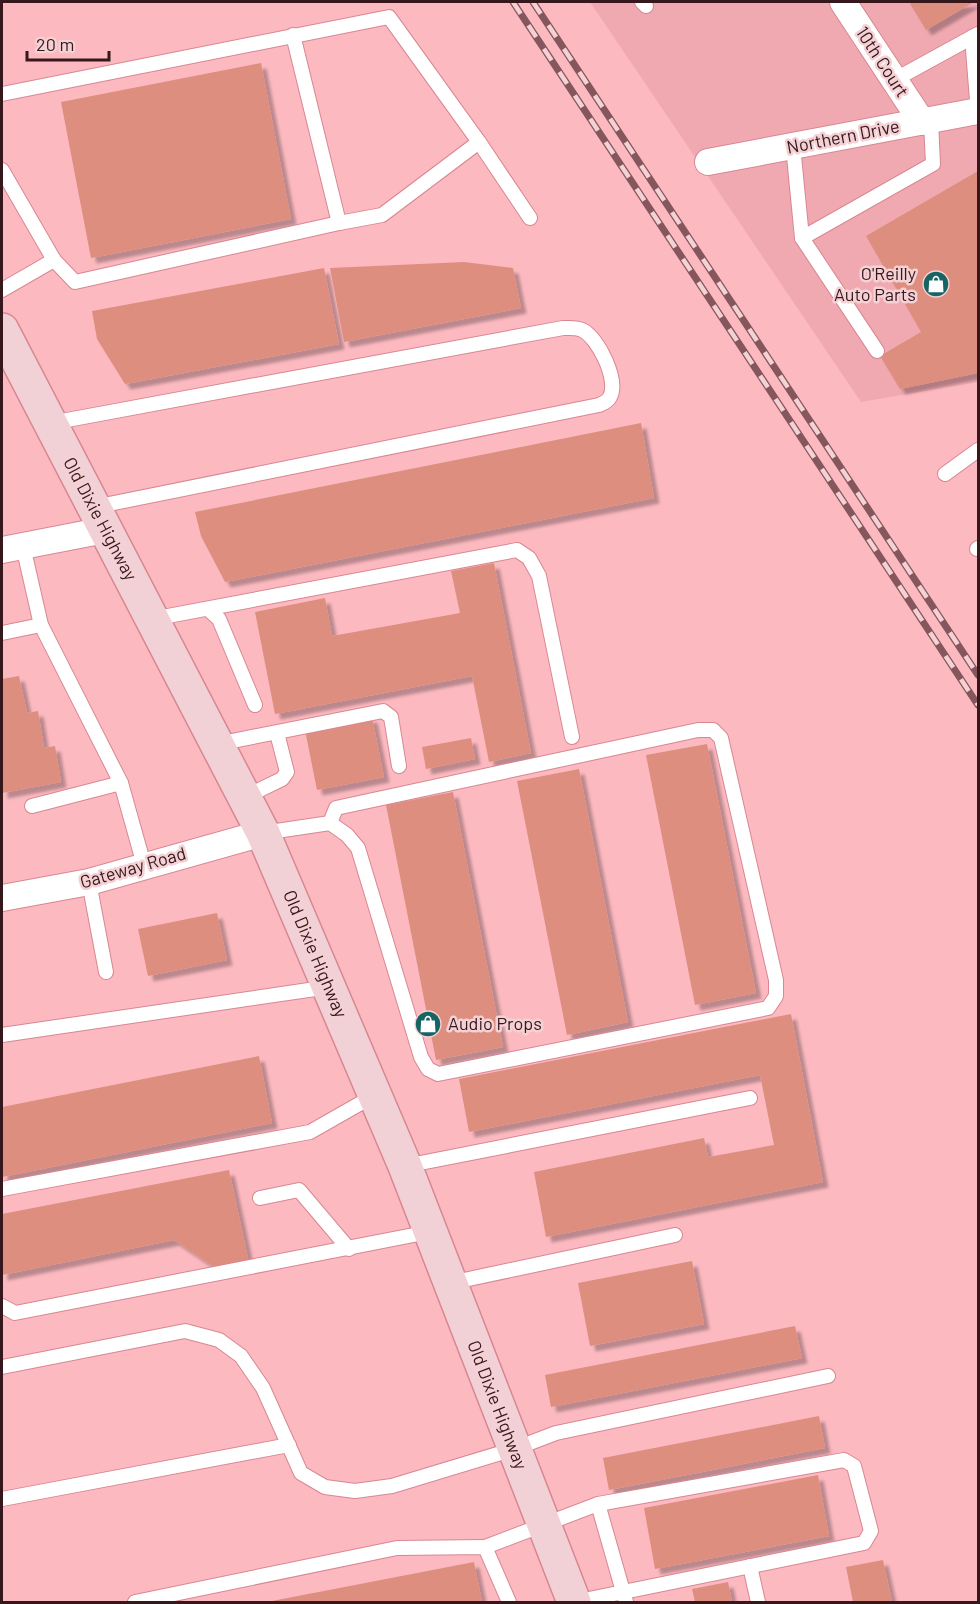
<svg xmlns="http://www.w3.org/2000/svg" width="980" height="1604" font-family="Barlow,sans-serif">
	<style>
		.built { fill: #f1a9b1 }
		.building { fill: #de8e7f; filter: url(#shadow) }
		.lines { fill: none; stroke-linecap: round; stroke-linejoin: round }
		.lane-casing { stroke: #d88791; stroke-width: 16 }
		.street-casing { stroke: #d88791; stroke-width: 28 }
		.secondary-casing { stroke: #d88791; stroke-width: 36 }
		.lane { stroke: #fff; stroke-width: 14 }
		.street { stroke: #fff; stroke-width: 26 }
		.secondary { stroke: #f2d1d6; stroke-width: 33 }
		.rail-casing { stroke: #85575d; stroke-width: 7 }
		.rail { stroke: #f4d1d4; stroke-width: 4.5; stroke-dasharray: 14; stroke-linecap: butt }
		.labels { text-anchor: middle; stroke-width: 5; stroke-linejoin: round; paint-order: stroke }
		.street-label { font-size: 18px; fill: #36171c; stroke: #f4d1d4 }
		.poi-label { font-size: 18px; fill: #36171c; stroke: #f4d1d4; text-anchor: end }
	</style>
	<defs>
		<filter id="shadow"><feDropShadow dx="5.5" dy="5.5" stdDeviation="1.5" flood-color="#0004"/></filter>
	</defs>
	<rect width="100%" height="100%" fill="#fdb9c0"/>
	<polygon class="built" points="590,2 978,2 978,382 861,402"/>
	<g class="building">
		<polygon points="909,2 974,2 926,30"/>
		<polygon points="261,63 291,219 91,258 61,102"/>
		<polygon points="978,171 978,373 900,389 880,356 921,332 866,236"/>
		<polygon points="464,262 513,268 521,308 344,342 330,268"/>
		<polygon points="324,268 339,344 125,384 97,339 92,311"/>
		<polygon points="641,423 654,498 225,582 201,536 195,512"/>
		<polygon points="494,563 531,753 489,762 472,676 275,714 255,612 325,598 332,636 460,613 451,571"/>
		<polygon points="19,676 27,713 38,711 44,748 55,746 61,782 2,793 2,679"/>
		<polygon points="372,717 384,777 317,790 305,730"/>
		<polygon points="471,738 475,759 426,769 422,747"/>
		<polygon points="707,744 756,993 695,1005 646,755"/>
		<polygon points="579,769 628,1022 567,1035 517,781"/>
		<polygon points="453,792 503,1047 436,1060 386,805"/>
		<polygon points="217,913 227,960 148,976 138,929"/>
		<polygon points="791,1014 823,1182 546,1237 534,1172 704,1138 708,1157 774,1145 760,1075 469,1132 459,1079"/>
		<polygon points="259,1056 272,1123 2,1177 2,1107"/>
		<polygon points="229,1170 249,1263 217,1269 174,1240 2,1275 2,1214"/>
		<polygon points="692,1261 704,1324 590,1346 578,1283"/>
		<polygon points="795,1326 802,1358 551,1407 545,1375"/>
		<polygon points="819,1416 825,1448 609,1490 603,1458"/>
		<polygon points="818,1475 829,1536 655,1569 644,1508"/>
		<polygon points="883,1560 892,1602 853,1602 846,1567"/>
		<polygon points="474,1562 482,1602 272,1602 272,1601"/>
		<polygon points="728,1582 732,1602 695,1602 692,1589"/>
	</g>
	<g class="lines">
		<defs>
			<g id="lane">
				<polyline points="642,2 646,6"/>
				<polyline points="293,35 339,223 382,215 479,142"/>
				<polyline points="972,37 978,113"/>
				<polyline points="894,80 978,34"/>
				<polyline points="2,94 389,17 479,142 530,218"/>
				<polyline points="793,146 802,238 877,351"/>
				<polyline points="2,170 54,260 2,290"/>
				<polyline points="802,238 933,164 931,121"/>
				<polyline points="54,260 75,282 339,223"/>
				<path d="M51,423L563,328C569,328 576,327 582,330C598,337 619,380 610,397C608,401 604,403 599,405L94,507"/>
				<polyline points="945,474 978,450"/>
				<polyline points="977,549 978,548"/>
				<polyline points="208,609 219,619 255,705"/>
				<polyline points="152,619 517,550 529,558 539,576 572,737"/>
				<polyline points="41,625 121,783 144,865"/>
				<polyline points="2,633 41,625 23,546"/>
				<polyline points="217,744 383,711 391,717 399,766"/>
				<polyline points="245,797 282,779 287,772 278,737 274,733"/>
				<polyline points="32,806 121,783"/>
				<polyline points="263,833 330,823 347,835 358,848 421,1057 428,1069 438,1074 768,1008 776,996 776,980 721,738 713,730 698,730 336,808 330,823"/>
				<polyline points="89,882 106,972"/>
				<polyline points="2,1035 329,987"/>
				<polyline points="405,1166 750,1098"/>
				<polyline points="2,1189 310,1132 375,1095"/>
				<polyline points="260,1198 299,1190 349,1249"/>
				<polyline points="450,1283 675,1235"/>
				<polyline points="2,1306 15,1313 429,1232"/>
				<polyline points="2,1367 185,1331 219,1340 241,1356 263,1388 301,1473 325,1487 355,1491 392,1486 514,1449 556,1433 828,1376"/>
				<polyline points="2,1499 289,1445"/>
				<polyline points="598,1504 626,1602"/>
				<polyline points="485,1547 598,1504 844,1460 854,1466 871,1531 864,1543 574,1602"/>
				<polyline points="750,1566 758,1602"/>
				<polyline points="135,1602 397,1548 485,1547 509,1602"/>
			</g>
			<g id="street">
				<polyline points="843,2 922,122"/>
				<polyline points="708,162 978,111"/>
				<polyline points="2,550 105,530"/>
				<polyline points="2,898 89,882 263,833"/>
			</g>
			<polyline id="secondary" points="2,330 263,833 405,1166 574,1602"/>
		</defs>
		<use href="#lane" class="lane-casing"/>
		<use href="#street" class="street-casing"/>
		<use href="#secondary" class="secondary-casing"/>
		<use href="#lane" class="lane"/>
		<use href="#street" class="street"/>
		<use href="#secondary" class="secondary"/>
		<defs>
			<g id="rail">
				<polyline points="513,2 978,705"/>
				<polyline points="533,2 978,675"/>
			</g>
		</defs>
		<use href="#rail" class="rail-casing"/>
		<use href="#rail" class="rail"/>
	</g>
	<defs>
		<symbol id="shop-disc" viewBox="-11 -11 22 22"><circle r="9.5" fill="#176562" stroke="#f4d1d4"/><path d="M-5-2.5h2.3a2.7 3.5 0 0 1 5.4 0H5L5.5 6h-11ZM-1.5-2.5h3a1.5 2.3 0 0 0-3 0Z" fill="#fff"/></symbol>
	</defs>
	<g fill-rule="evenodd">
		<use href="#shop-disc" x="921" y="269" width="30" height="30"/>
		<use href="#shop-disc" x="413" y="1009" width="30" height="30"/>
	</g>
	<g class="labels">
		<g class="street-label">
			<text transform="translate(882 62) rotate(57)" y="6">10th Court</text>
			<text transform="translate(843 137) rotate(-11)" y="6">Northern Drive</text>
			<text transform="translate(100 519) rotate(62)" y="6">Old Dixie Highway</text>
			<text transform="translate(133 868) rotate(-16)" y="6">Gateway Road</text>
			<text transform="translate(315 954) rotate(67)" y="6">Old Dixie Highway</text>
			<text transform="translate(497 1405) rotate(69)" y="6">Old Dixie Highway</text>
		</g>
		<g class="poi-label">
			<text x="916" y="280">O'Reilly<tspan x="916" dy="21">Auto Parts</tspan></text>
			<text x="448" y="1030" text-anchor="start">Audio Props</text>
		</g>
	</g>
	<rect width="980" height="1604" fill="none" stroke="#36171c" stroke-width="6"/>
	<path d="M27 51v9h82v-9" fill="none" stroke="#36171c" stroke-width="3"/>
	<text x="36" y="51" font-size="18" fill="#36171c" stroke="#f4d1d4" stroke-width="4.5" paint-order="stroke">20 m</text>
</svg>
